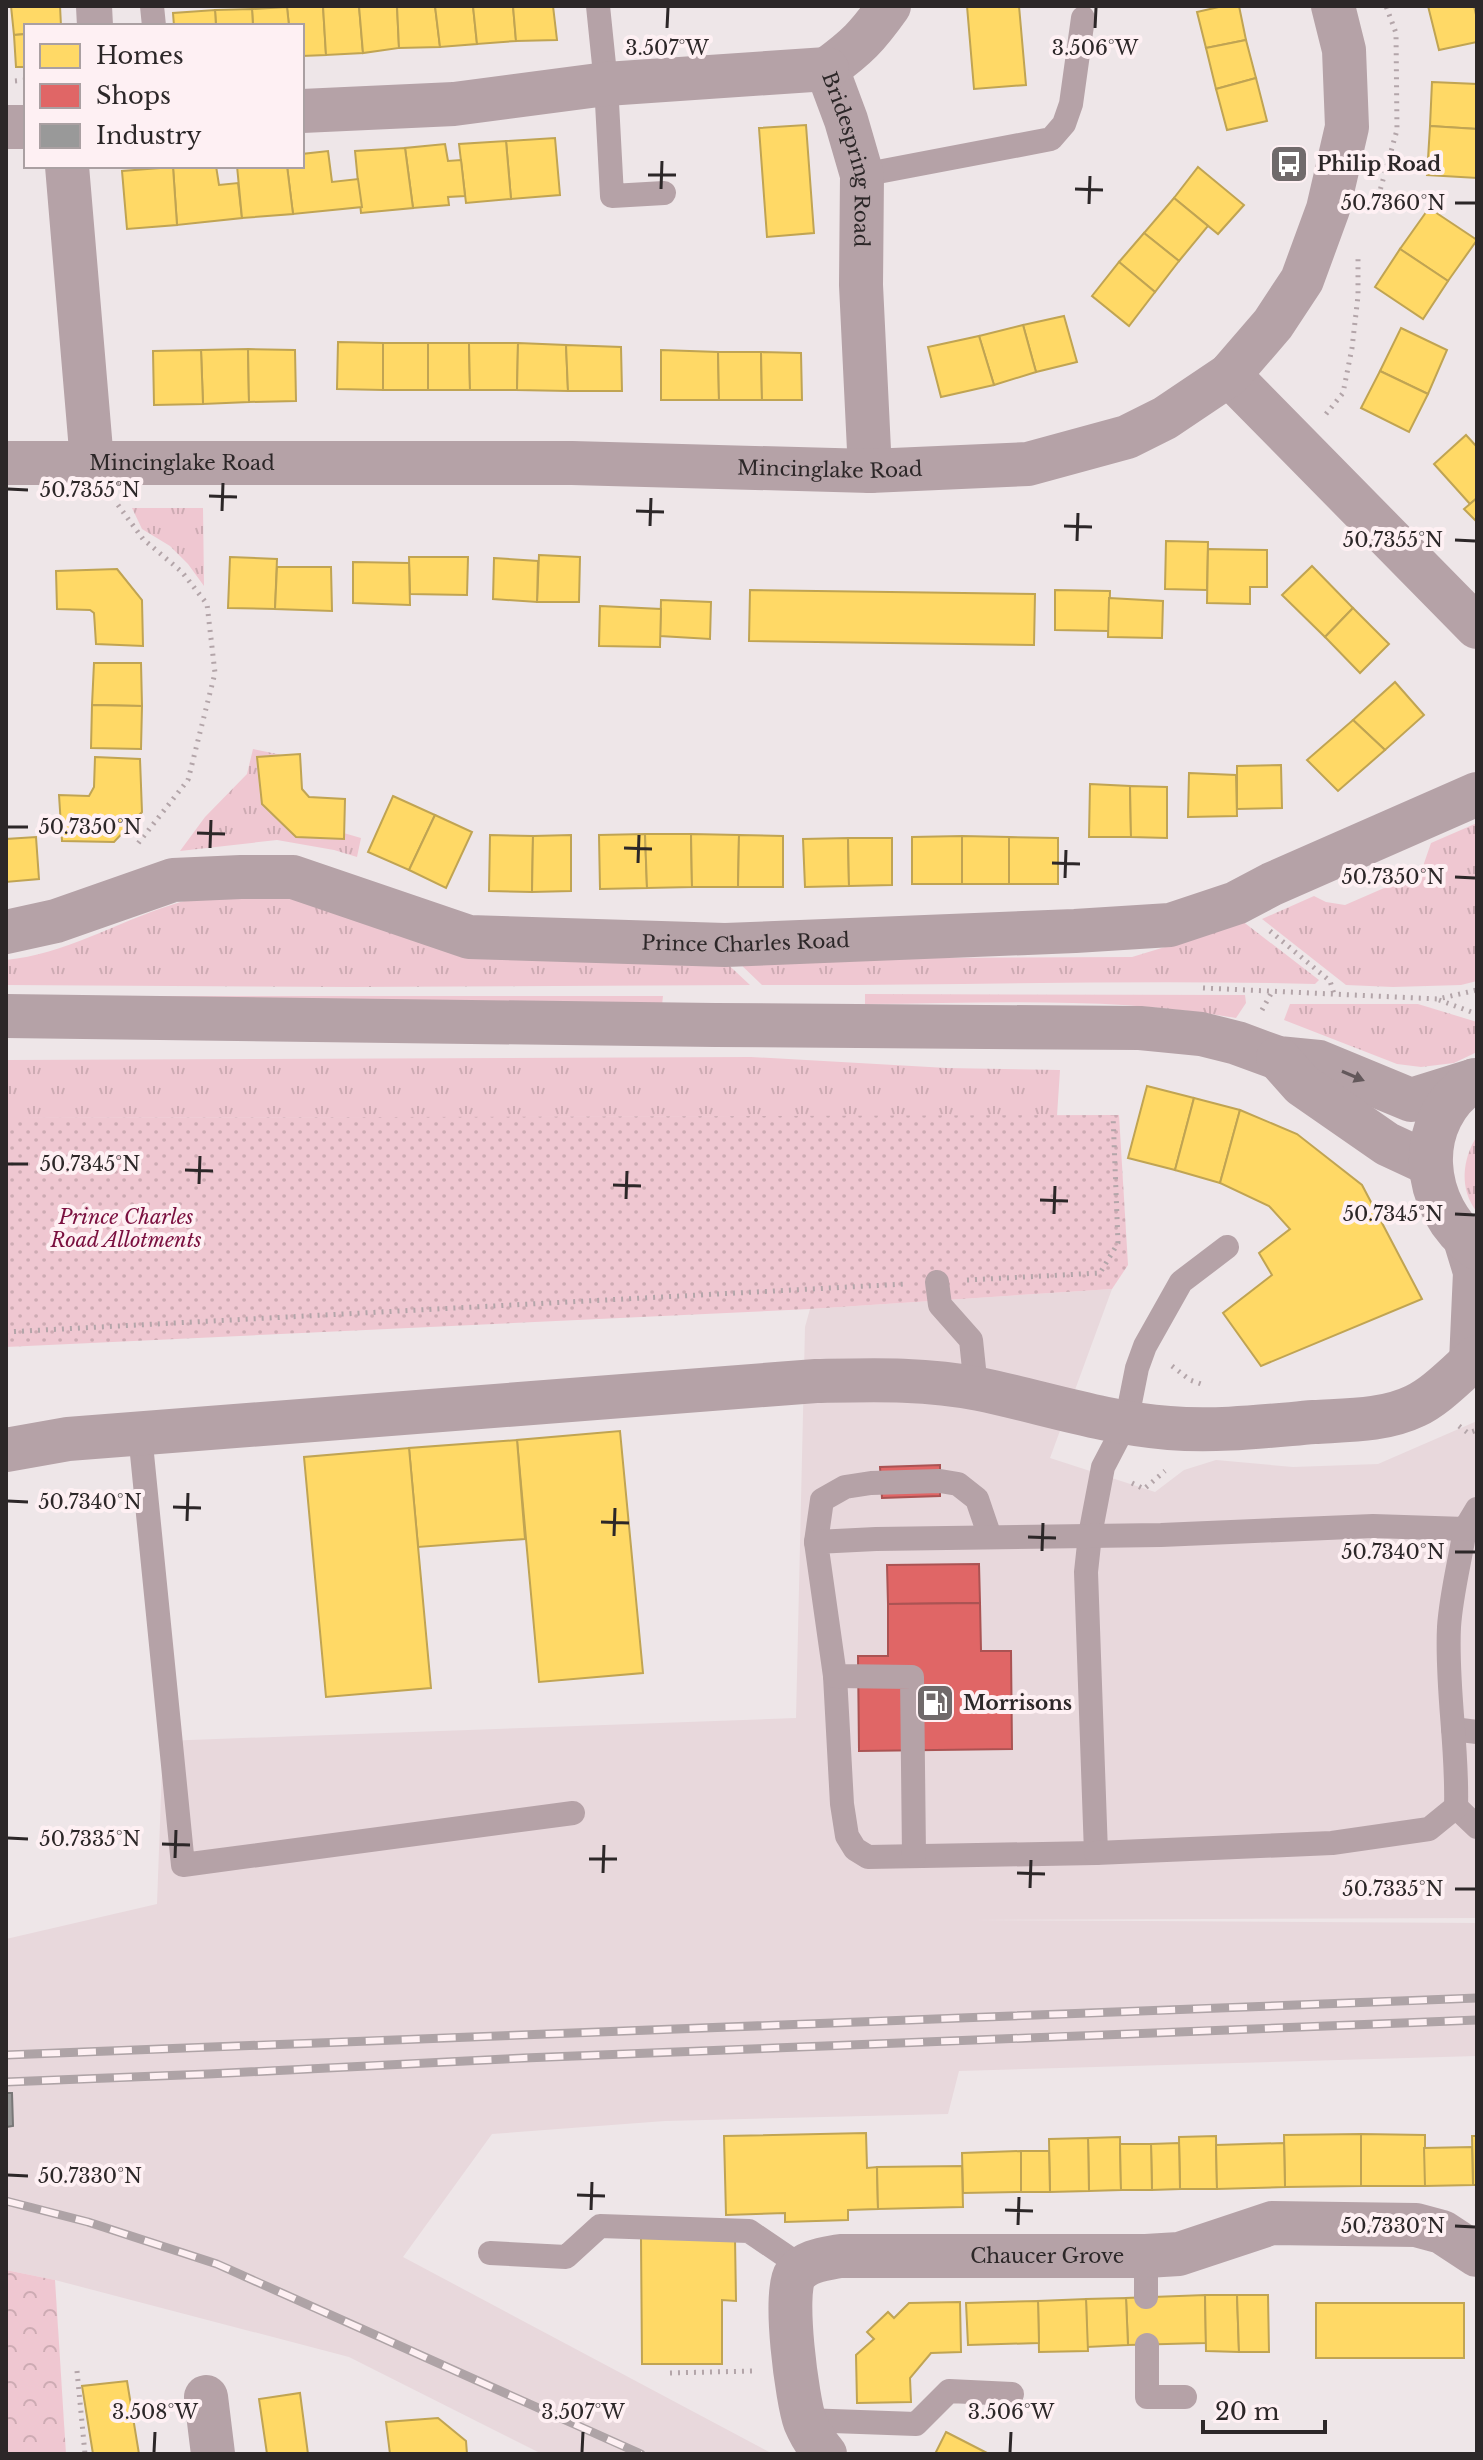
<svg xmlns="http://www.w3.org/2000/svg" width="1483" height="2460" font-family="'Libre Baskerville',serif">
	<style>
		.built { fill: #e8d8dc }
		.grass { fill: url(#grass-tufts) }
		.park { fill: url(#park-crowns) }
		.garden { fill: url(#garden-dots) }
		.homes { fill: #ffd966; stroke: #c0a453; stroke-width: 2 }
		.shops { fill: #e06666; stroke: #aa5353; stroke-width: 2 }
		.industry { fill: #999; stroke: #787777; stroke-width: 2 }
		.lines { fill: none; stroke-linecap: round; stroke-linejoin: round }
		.path { stroke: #b3a5a9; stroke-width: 5; stroke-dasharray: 2 6; stroke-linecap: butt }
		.service { stroke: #b5a2a7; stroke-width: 24 }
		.pedestrian { stroke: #b5a2a7; stroke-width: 36 }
		.minor { stroke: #b5a2a7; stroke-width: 44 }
		.tertiary { stroke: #b5a2a7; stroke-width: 44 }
		.rail-casing { stroke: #aea3a6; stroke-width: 9 }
		.rail { stroke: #fef0f3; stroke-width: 6; stroke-dasharray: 18; stroke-linecap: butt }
		.oneway { fill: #63585b }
		.ticks { fill: none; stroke: #2c2728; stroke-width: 3 }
		.labels { text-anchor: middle; stroke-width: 8; stroke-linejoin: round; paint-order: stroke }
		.street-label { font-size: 20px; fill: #2c2728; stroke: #fef0f3 }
		.poi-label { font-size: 20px; font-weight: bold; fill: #2c2728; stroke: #fef0f3; text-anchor: start }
		.park-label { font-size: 20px; font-style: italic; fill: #7a0f3f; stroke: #fef0f3 }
		.ticks-label { font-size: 20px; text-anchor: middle; fill: #2c2728; stroke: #fef0f3; stroke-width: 8; stroke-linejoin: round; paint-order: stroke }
	</style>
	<defs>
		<pattern id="grass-tufts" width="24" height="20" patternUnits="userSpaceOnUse" patternTransform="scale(2)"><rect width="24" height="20" fill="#efc7d1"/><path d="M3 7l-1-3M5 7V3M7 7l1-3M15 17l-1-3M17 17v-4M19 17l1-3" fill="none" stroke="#cdabb3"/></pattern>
		<pattern id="park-crowns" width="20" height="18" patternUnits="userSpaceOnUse" patternTransform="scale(2)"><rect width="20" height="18" fill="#efc7d1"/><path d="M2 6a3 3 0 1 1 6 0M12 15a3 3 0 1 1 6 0" fill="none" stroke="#cdabb3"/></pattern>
		<pattern id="garden-dots" width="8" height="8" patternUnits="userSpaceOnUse" patternTransform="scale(2)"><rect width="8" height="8" fill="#efc7d1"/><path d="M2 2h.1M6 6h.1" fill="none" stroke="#cdabb3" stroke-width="1.8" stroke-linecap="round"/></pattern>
	</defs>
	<rect width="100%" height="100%" fill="#eee6e8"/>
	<polygon class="built" points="1112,1289 1050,1458 1155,1492 1184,1470 1216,1460 1293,1467 1378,1464 1477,1421 1477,1918 973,1920 1477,1923 1477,2056 959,2071 948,2114 665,2121 492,2134 403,2257 773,2454 542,2454 349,2357 55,2280 6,2270 6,1939 157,1904 163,1741 796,1718 805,1327 810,1309"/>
	<g class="grass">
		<polygon points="132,508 203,508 204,586 188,564 170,546 142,529"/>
		<polygon points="253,749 282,755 287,797 323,827 361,838 357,857 334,850 277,840 180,851 205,817 247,774"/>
		<polygon points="1477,823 1477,981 1461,985 1393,987 1346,985 1262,919 1314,896 1326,902 1345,905 1421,872 1431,843"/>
		<path d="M251,891L720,957L750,985L352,987L6,985V960C65,954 115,923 171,905C196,896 225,895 251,891Z"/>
		<path d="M1237,917L1319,980L1315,984C1131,979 946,986 762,985L735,959L1132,957L1165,947Z"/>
		<path d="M865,994L1245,995L1246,1003L1236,1018C1114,996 988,1003 865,1004Z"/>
		<polygon points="6,996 663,996 662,1005"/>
		<polygon points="1290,1004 1418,1004 1477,1022 1477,1052 1454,1063 1421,1067 1397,1064 1284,1020"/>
		<polygon points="751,1057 947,1068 1060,1070 1057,1116 6,1118 6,1060"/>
		<path d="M1477,1136V1212C1459,1190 1462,1159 1477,1136Z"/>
	</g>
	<polygon class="park" points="6,2270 55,2280 66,2454 6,2454"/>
	<polygon class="garden" points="1119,1115 1128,1265 1112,1289 810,1309 6,1347 6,1118"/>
	<g class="homes">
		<polygon points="11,6 60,6 61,26 26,26 26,34 14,35"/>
		<polygon points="323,6 326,55 302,56 302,26 289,26 287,7"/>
		<polygon points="323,6 359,6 363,53 326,55"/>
		<polygon points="359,6 397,6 399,48 363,53"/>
		<polygon points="397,6 435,6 440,47 399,48"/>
		<polygon points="435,6 473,6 477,44 440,47"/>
		<polygon points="473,6 513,6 516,41 477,44"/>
		<polygon points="513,6 553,6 557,40 516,41"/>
		<polygon points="967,6 1019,6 1026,85 974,89"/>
		<polygon points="1223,6 1239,6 1246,40 1206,48 1197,12"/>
		<polygon points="1428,6 1474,6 1477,19 1477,42 1439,50"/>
		<polygon points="287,7 289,26 253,26 252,9"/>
		<polygon points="252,9 253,26 216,26 215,10"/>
		<polygon points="215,10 216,26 174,26 173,13"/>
		<polygon points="26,34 26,67 16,67 14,35"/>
		<polygon points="1246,40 1256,78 1216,89 1206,48"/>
		<polygon points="1256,78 1267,121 1227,130 1216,89"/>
		<polygon points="1432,82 1477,84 1477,129 1430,126"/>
		<polygon points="806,125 814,233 767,237 759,128"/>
		<polygon points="1430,126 1477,129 1477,178 1427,175"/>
		<polygon points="555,138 560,195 511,199 506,141"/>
		<polygon points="506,141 511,199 466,203 459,144"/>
		<polygon points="445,144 448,161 461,160 465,196 448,197 449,205 413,208 405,148"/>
		<polygon points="405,148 413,208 361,213 355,151"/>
		<polygon points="328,151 332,182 358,179 362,207 293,214 287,166 302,166 302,154"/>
		<polygon points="216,166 219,185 238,183 242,218 177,225 173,167"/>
		<polygon points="237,166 287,166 293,214 242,218"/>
		<polygon points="173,167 177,225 127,229 122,171"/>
		<polygon points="1198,167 1244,205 1218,234 1174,198"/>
		<polygon points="1174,198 1208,226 1179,261 1144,233"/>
		<polygon points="1429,208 1477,240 1448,281 1400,249"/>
		<polygon points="1144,233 1179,261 1155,292 1119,262"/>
		<polygon points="1400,249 1448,281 1423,319 1375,287"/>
		<polygon points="1119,262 1155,292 1129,326 1092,296"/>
		<polygon points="1064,316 1077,362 1036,372 1023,325"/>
		<polygon points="1023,325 1036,372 994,385 979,336"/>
		<polygon points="1401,328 1447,350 1428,394 1380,371"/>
		<polygon points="979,336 994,385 941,397 928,347"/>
		<polygon points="338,342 383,343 383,390 337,389"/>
		<rect x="383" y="343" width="45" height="47"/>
		<polygon points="428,343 469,343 470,390 428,390"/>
		<polygon points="469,343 518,343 517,390 470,390"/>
		<polygon points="518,343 566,345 568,391 517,390"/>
		<polygon points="566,345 621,347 622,391 568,391"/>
		<polygon points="248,349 249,402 203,404 201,350"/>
		<polygon points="248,349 295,350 296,401 249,402"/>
		<polygon points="201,350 203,404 154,405 153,351"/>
		<polygon points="661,350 718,352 719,400 661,400"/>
		<polygon points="718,352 761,352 762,400 719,400"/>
		<polygon points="761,352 801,353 802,400 762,400"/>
		<polygon points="1380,371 1428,394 1409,432 1361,408"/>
		<polygon points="1466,435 1477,447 1477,498 1470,504 1434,464"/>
		<polygon points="1477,498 1477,522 1464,509"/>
		<polygon points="1166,541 1208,542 1207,590 1165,589"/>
		<polygon points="1208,549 1267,550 1267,587 1250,587 1250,604 1207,603"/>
		<polygon points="539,555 580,557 579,602 537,602"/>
		<polygon points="230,557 277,559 275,609 228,608"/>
		<polygon points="409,557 468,557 467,595 410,594"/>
		<polygon points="494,558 538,561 537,602 493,599"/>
		<polygon points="353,562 409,563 410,605 353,603"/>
		<polygon points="1312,566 1353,608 1325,637 1282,595"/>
		<polygon points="277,567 331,567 332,611 275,609"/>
		<polygon points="117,569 142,600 143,646 96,644 94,613 90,610 57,609 56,571"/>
		<polygon points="750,590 1035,594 1034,645 749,641"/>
		<polygon points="1055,590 1110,591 1109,631 1055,630"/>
		<polygon points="1109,598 1163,601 1162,638 1108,637"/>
		<polygon points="661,600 711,602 710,639 660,636"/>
		<polygon points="600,606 661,609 660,647 599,646"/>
		<polygon points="1353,608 1389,644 1360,673 1325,637"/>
		<polygon points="94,663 141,663 142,706 92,705"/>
		<polygon points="1395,682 1424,715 1385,750 1353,720"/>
		<polygon points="92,705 142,706 141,749 91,748"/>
		<polygon points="1353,720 1385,750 1338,791 1307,760"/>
		<polygon points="300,754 302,789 309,797 345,799 344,839 296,837 262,804 257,757"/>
		<polygon points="95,757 140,759 142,812 114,842 62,841 59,795 89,796 94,787"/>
		<polygon points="1281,765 1282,808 1237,809 1237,766"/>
		<polygon points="1189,773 1236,775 1237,816 1188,817"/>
		<polygon points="1090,784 1130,786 1131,837 1089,837"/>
		<polygon points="1130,786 1167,787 1167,838 1131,837"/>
		<polygon points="393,796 435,815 409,870 368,852"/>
		<polygon points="435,815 472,832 446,888 409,870"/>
		<polygon points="645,834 647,888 600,889 599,835"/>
		<polygon points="645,834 691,834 692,887 647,888"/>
		<polygon points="691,834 739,835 738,887 692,887"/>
		<polygon points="490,835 533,836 532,892 489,891"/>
		<polygon points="571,835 571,891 532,892 533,836"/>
		<polygon points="739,835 783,836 783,887 738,887"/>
		<polygon points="962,836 962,884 912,884 912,837"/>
		<polygon points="962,836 1009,837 1009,884 962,884"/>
		<polygon points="36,837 39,879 6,882 6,839"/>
		<polygon points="1009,837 1058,838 1058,884 1009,884"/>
		<polygon points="848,838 849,886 805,887 803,839"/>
		<polygon points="848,838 892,838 892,885 849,886"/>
		<polygon points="1147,1086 1194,1098 1175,1170 1128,1158"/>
		<polygon points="1194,1098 1240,1110 1220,1183 1175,1170"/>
		<polygon points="1240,1110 1297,1134 1362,1185 1422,1299 1261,1366 1223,1313 1272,1275 1259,1253 1290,1229 1269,1206 1220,1183"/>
		<polygon points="620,1431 643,1673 539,1682 517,1440"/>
		<polygon points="517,1440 525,1539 418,1547 409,1448"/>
		<polygon points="409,1448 431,1688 326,1697 304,1457"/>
		<polygon points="866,2133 867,2168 877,2167 878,2209 848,2210 848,2220 785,2222 785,2213 726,2215 724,2136"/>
		<polygon points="1361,2134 1361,2186 1285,2187 1284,2135"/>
		<polygon points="1361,2134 1425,2135 1425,2186 1361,2186"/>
		<polygon points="1216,2136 1217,2189 1180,2189 1179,2137"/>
		<polygon points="1472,2136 1477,2136 1477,2185 1473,2185"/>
		<polygon points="1120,2137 1121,2190 1089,2191 1088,2138"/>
		<polygon points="1088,2138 1089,2191 1050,2192 1049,2139"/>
		<polygon points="1179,2143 1180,2189 1152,2190 1151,2144"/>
		<polygon points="1284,2143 1285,2187 1217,2189 1216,2145"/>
		<polygon points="1120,2144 1151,2144 1152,2190 1121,2190"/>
		<polygon points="1472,2147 1473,2185 1425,2186 1424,2148"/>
		<polygon points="1021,2151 1021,2192 963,2193 962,2153"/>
		<polygon points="1021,2151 1049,2151 1050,2192 1021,2192"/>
		<polygon points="962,2166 963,2207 878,2209 877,2167"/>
		<polygon points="641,2238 735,2238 736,2301 722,2300 722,2364 642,2364"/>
		<polygon points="1205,2295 1206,2343 1128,2345 1126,2298"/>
		<polygon points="1205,2295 1237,2295 1239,2352 1206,2351"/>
		<polygon points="1237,2295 1268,2295 1269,2352 1239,2352"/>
		<polygon points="1126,2298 1128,2345 1087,2347 1086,2299"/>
		<polygon points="1086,2299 1088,2351 1039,2352 1038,2301"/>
		<polygon points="1038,2301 1039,2343 968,2345 966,2303"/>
		<polygon points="960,2302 961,2352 931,2353 910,2378 911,2402 857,2403 856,2355 874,2339 867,2332 888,2312 894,2318 909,2303"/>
		<rect x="1316" y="2303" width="148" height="55"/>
		<polygon points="127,2381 139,2454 93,2454 82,2386"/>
		<polygon points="300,2393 308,2454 267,2454 259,2399"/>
		<polygon points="438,2418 466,2441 467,2454 390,2454 386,2422"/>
		<polygon points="946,2432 989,2454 935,2454"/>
	</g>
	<g class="shops">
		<polygon points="940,1465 940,1496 882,1498 880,1467"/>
		<polygon points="979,1564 980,1603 888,1604 887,1565"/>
		<polygon points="980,1603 981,1651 1011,1651 1012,1749 859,1751 858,1656 888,1656 888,1604"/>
	</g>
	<polygon class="industry" points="6,2093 12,2093 13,2126 6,2127"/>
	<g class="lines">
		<g class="path">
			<polyline points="15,81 26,80"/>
			<polyline points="1374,212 1397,130 1396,33 1386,6"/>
			<polyline points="1326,414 1343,393 1352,348 1358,296 1358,259"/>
			<polyline points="118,505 143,539 182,572 207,604 215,673 188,780 136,846"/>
			<polyline points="1270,931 1330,981 1334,994"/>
			<polyline points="1203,988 1438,999 1477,990"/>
			<polyline points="1439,1000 1477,1014"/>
			<polyline points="1262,1010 1273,990"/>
			<polyline points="967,1280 1100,1273 1118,1243 1113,1115"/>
			<polyline points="6,1332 905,1284"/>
			<polyline points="1172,1366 1190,1380 1204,1385"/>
			<polyline points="1459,1426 1468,1433 1477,1430"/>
			<polyline points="1132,1483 1144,1489 1165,1471"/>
			<polyline points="77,2371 85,2454"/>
			<polyline points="670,2373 753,2371"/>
		</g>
		<g class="service">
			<polyline points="152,6 154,26"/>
			<polyline points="598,6 606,84 612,196 664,193"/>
			<polyline points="862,175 1051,139 1064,124 1071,104 1083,18"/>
			<polyline points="937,1282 940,1305 971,1340 976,1388"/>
			<polyline points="140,1434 183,1865 573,1813"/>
			<polyline points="816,1542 822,1500 845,1487 871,1483 940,1481 958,1484 977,1499 990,1537"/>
			<polyline points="835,1676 842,1804 847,1836 855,1849 868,1857 1096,1853 1086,1572 1090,1535 1103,1467 1126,1423 1137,1368 1145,1346 1181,1282 1227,1247"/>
			<polyline points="1453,1729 1477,1732"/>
			<polyline points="1456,1807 1477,1827"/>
			<path d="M1096,1853L1332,1843L1429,1829L1456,1807C1458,1747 1446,1687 1449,1627C1451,1595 1460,1561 1465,1529"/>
			<polyline points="914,1856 912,1677 835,1676 816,1542 876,1539 1161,1535 1373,1526 1465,1529 1477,1509"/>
			<polyline points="490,2253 566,2257 600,2226 749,2231 802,2267"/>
			<polyline points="1146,2297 1146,2256"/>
			<polyline points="1147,2345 1147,2397 1185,2397"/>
			<polyline points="804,2420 916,2424 949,2391 1012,2394"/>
		</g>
		<polyline class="pedestrian" points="94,6 95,26"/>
		<g class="minor">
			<path id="s1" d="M827,69L846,120L862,175L861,285L870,471"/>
			<path d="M827,69C857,47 867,37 889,6"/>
			<polyline points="302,111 454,104 606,84 827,69"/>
			<polyline points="6,127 26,127"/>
			<polyline points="67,166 92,462"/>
			<polyline points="1229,375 1477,627"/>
			<path id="s2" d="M6,463H572L870,471L1028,464L1127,437L1165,418L1229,375L1273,324L1302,280L1328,209L1347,127L1344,50L1333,6"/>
			<path id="s3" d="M6,932L56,921L173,880L241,877H293L469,937L725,945L1075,931L1170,925L1236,903L1272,884L1477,794"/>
			<polyline points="1465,1239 1475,1272 1471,1362"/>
			<path d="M6,1450L68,1439L816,1381C870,1380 925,1378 979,1389C1042,1402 1104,1423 1169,1428C1217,1432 1266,1426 1314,1422C1347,1420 1384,1421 1415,1406C1438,1395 1457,1373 1477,1357"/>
			<polyline points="206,2397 213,2454"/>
			<path id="s4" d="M825,2454C817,2445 810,2434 805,2422C797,2400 783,2292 795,2275C805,2261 824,2259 840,2256H1146L1179,2254L1272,2223L1416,2225L1442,2232L1477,2255"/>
		</g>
		<g class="tertiary">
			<polyline points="6,1016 715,1025 1140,1028 1201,1034 1237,1043 1278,1058 1319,1062 1411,1100 1472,1081"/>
			<polyline points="1278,1058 1302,1085 1387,1144 1430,1164"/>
			<path d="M1475,1080C1412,1119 1420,1208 1477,1248"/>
		</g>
		<defs>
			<g id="rail">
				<polyline points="6,2055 1477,1998"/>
				<polyline points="6,2082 208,2074 524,2058 1477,2020"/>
				<polyline points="6,2201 88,2222 217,2264 641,2454"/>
			</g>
		</defs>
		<use href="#rail" class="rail-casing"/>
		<use href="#rail" class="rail"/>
	</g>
	<defs><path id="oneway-solid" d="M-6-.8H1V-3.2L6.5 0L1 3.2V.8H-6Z" transform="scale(2)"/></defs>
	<use class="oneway" href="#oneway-solid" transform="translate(1353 1076) rotate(23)"/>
	<path class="ticks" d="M667,28L668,8M1095,28L1096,8M648,175H676M661,189L662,161M1075,189L1103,190M1455,203H1475M1089,204L1090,176M8,489L28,490M209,496L237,497M222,511L223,483M636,511L664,512M650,526L651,498M1064,526L1092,527M1455,540L1475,541M1077,541L1078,513M8,827H28M197,833L225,834M210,848L211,820M624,848L652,849M638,863L639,835M1052,863L1080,864M1455,877L1475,878M1065,878L1066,850M8,1164H28M185,1170L213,1171M199,1184L200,1156M613,1185L641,1186M626,1199L627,1171M1040,1200L1068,1201M1054,1214L1055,1186M1455,1214L1475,1215M8,1501L28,1502M173,1507L201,1508M187,1521L188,1493M601,1522L629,1523M614,1536L615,1508M1028,1537L1056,1538M1042,1551L1043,1523M1455,1552H1475M8,1838L28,1839M162,1844L190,1845M175,1858L176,1830M589,1859H617M603,1873L604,1845M1017,1873L1045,1874M1030,1888L1031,1860M1455,1889H1475M8,2175L28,2176M577,2195L605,2196M591,2210L592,2182M1005,2210L1033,2211M1018,2225L1019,2197M1455,2226L1475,2227M154,2452L155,2432M582,2452L583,2432M1010,2452L1011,2432"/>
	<defs>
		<symbol id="bus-square" viewBox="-11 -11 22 22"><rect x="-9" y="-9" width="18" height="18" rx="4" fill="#706a6b" stroke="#fef0f3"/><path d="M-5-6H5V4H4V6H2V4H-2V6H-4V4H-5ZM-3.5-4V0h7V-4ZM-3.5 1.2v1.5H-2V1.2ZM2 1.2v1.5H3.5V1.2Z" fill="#fff"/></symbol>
		<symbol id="fuel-square" viewBox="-11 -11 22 22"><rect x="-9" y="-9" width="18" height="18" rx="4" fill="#706a6b" stroke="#fef0f3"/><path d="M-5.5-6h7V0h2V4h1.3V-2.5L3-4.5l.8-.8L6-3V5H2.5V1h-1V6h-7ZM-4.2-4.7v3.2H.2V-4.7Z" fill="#fff"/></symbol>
	</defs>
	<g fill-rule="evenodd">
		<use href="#bus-square" x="1267" y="142" width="44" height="44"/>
		<use href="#fuel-square" x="913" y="1681" width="44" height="44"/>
	</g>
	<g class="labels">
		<g class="street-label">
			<text dy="7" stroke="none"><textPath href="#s1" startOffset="94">Bridespring Road</textPath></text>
			<text dy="7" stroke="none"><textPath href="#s2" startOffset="176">Mincinglake Road</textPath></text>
			<text dy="7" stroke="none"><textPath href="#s2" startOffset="824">Mincinglake Road</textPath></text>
			<text dy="7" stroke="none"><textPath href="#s3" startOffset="758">Prince Charles Road</textPath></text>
			<text dy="7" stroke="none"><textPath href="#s4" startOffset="444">Chaucer Grove</textPath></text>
		</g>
		<g class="poi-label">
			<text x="1317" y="171">Philip Road</text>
			<text x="963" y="1710">Morrisons</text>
		</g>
		<g class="park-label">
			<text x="126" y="1224">Prince Charles<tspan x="126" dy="23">Road Allotments</tspan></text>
		</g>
	</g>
	<g class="ticks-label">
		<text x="667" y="55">3.507°W</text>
		<text x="1095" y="55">3.506°W</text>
		<text x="1393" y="210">50.7360°N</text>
		<text x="90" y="497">50.7355°N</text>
		<text x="1393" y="547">50.7355°N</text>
		<text x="90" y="834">50.7350°N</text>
		<text x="1393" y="884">50.7350°N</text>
		<text x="90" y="1171">50.7345°N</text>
		<text x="1393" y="1221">50.7345°N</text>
		<text x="90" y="1509">50.7340°N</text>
		<text x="1393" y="1559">50.7340°N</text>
		<text x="90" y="1846">50.7335°N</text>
		<text x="1393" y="1896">50.7335°N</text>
		<text x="90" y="2183">50.7330°N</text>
		<text x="1393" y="2233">50.7330°N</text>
		<text x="155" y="2419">3.508°W</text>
		<text x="583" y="2419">3.507°W</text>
		<text x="1011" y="2419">3.506°W</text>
	</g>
	<rect width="1483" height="2460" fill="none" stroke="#2c2728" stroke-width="16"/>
	<rect x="24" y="24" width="280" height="144" fill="#fef0f3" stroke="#aaa0a2" stroke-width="2"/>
	<rect x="40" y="44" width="40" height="24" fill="#ffd966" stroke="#aaa0a2" stroke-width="2"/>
	<text x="96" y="64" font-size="24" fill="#2c2728">Homes</text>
	<rect x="40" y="84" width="40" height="24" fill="#e06666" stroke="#aaa0a2" stroke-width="2"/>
	<text x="96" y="104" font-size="24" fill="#2c2728">Shops</text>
	<rect x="40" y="124" width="40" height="24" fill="#999999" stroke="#aaa0a2" stroke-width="2"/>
	<text x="96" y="144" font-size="24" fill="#2c2728">Industry</text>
	<path d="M1203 2420v12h122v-12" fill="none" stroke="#2c2728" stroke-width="4"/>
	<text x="1215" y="2420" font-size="24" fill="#2c2728" stroke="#fef0f3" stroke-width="6" paint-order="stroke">20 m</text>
</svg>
